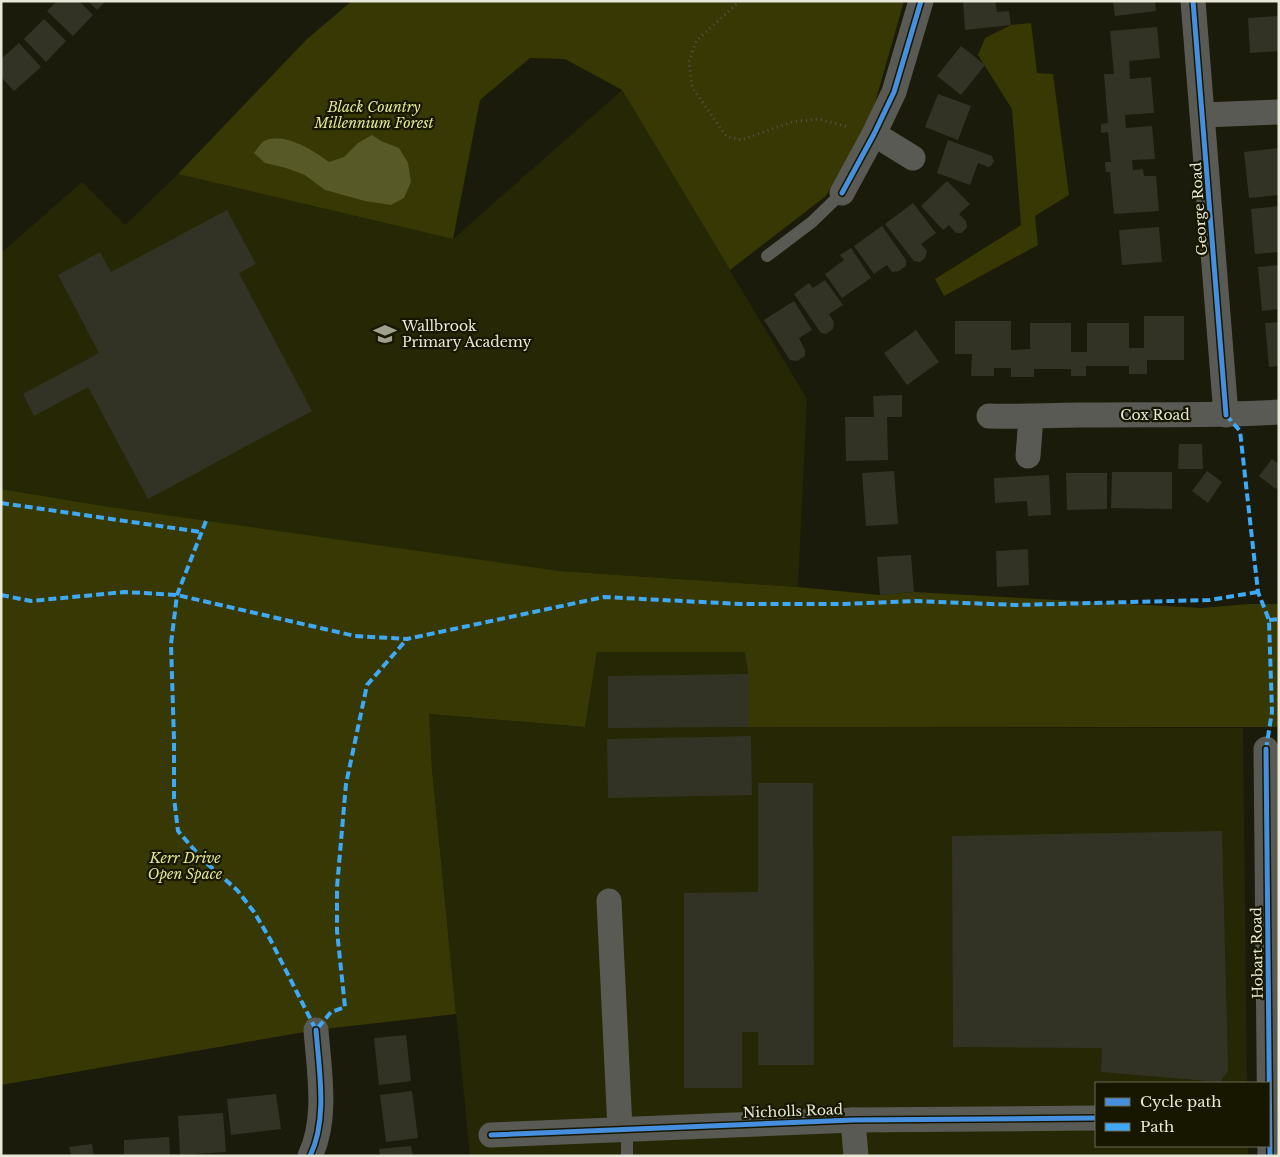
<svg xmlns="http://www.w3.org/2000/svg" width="1280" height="1157" font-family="'Libre Baskerville',serif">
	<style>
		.built { fill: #262704 }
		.green { fill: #373803 }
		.water { fill: #575926 }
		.building { fill: #323325 }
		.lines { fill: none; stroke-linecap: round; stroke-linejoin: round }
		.path { stroke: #54544b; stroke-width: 3; stroke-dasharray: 1 4; stroke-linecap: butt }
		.lane { stroke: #5a5a54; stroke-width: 12 }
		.street { stroke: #5a5a54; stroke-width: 25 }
		.quiet { stroke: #3fa9f5; stroke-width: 4; stroke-dasharray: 8 4; stroke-linecap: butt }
		.cycleway-casing { stroke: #171700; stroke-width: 8 }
		.cycleway { stroke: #468fdf; stroke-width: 5 }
		.labels { text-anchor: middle; stroke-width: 4.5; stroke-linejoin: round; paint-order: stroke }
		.park-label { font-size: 14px; font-style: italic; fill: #e2e693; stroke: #171700 }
		.street-label { font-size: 14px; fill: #e7e8d7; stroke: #171700 }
		.poi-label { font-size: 14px; fill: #e7e8d7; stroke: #171700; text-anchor: start }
	</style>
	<rect width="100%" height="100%" fill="#1a1b0a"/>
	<g class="built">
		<polygon points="622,90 807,399 798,587 558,571 103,506 1,489 1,253 82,182 125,225 178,174 453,239"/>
		<polygon points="597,652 745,652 748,674 749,727 1243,728 1247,1083 1096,1083 1096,1146 1248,1146 1248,1156 470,1156 432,769 428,714 585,727"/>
	</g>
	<g class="green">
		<polygon points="352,1 904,1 873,110 826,196 730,270 622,90 565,59 530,58 480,100 453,239 178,174 307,39"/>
		<polygon points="1031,23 1037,73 1053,74 1069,195 1035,216 1038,245 944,296 935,279 1021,225 1012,109 978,55 985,38 1011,25"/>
		<polygon points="1,489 103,506 559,571 798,587 880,595 914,592 1202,608 1248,604 1279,604 1279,727 748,727 748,674 745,652 597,652 585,727 429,714 432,769 456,1014 316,1030 1,1085"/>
	</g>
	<path class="water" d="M372,135L381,141L399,148L408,163L411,182L404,198L391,205L365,201L325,190L305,175L286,168L265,163L254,153C257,149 261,143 264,141C284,131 314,151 329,162L344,157L358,143Z"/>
	<g class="building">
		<polygon points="57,1 79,1 93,15 73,36 47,11"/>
		<polygon points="88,1 106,1 97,10"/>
		<polygon points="963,1 995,1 997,12 1009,11 1011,25 965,30"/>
		<polygon points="1113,1 1155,1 1156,11 1115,16"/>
		<polygon points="1279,16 1279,51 1250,53 1248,18"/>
		<polygon points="44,19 66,41 46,62 24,39"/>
		<polygon points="1157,27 1160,58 1129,61 1130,79 1151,77 1154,113 1125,115 1126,128 1152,126 1155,159 1132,160 1133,170 1143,169 1144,176 1156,176 1159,211 1114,214 1110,172 1106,172 1105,162 1111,162 1108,132 1101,133 1101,124 1108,123 1104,74 1114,74 1110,31"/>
		<polygon points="19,43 41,67 14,91 1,77 1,59"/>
		<polygon points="961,46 985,65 961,95 937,76"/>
		<polygon points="938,94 971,106 958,140 925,127"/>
		<polygon points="948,140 992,156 994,161 991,166 988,167 978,163 970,185 937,173"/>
		<polygon points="1279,148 1279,195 1249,198 1244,152"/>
		<polygon points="947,181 970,204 959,214 966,221 967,227 962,233 956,233 949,225 943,230 921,206"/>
		<polygon points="913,203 936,233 921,244 927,251 925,258 920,262 914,261 885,224"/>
		<polygon points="1279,206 1279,252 1255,254 1251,209"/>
		<polygon points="227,210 256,264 239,273 312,411 148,499 88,387 34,416 23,394 99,353 58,275 100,252 111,272"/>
		<polygon points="882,226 906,260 906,266 899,271 892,272 887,265 874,274 854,246"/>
		<polygon points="1159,227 1162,262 1122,265 1119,230"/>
		<polygon points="851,248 871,278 842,298 825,274 844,260 840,255"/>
		<polygon points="1279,265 1279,309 1262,311 1258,267"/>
		<polygon points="825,280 843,305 829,314 834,322 833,329 826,334 821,333 794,294 809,283 813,288"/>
		<polygon points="794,301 812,330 799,338 805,350 805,356 797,361 790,360 764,320"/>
		<polygon points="1144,316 1184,316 1184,360 1147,360 1147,374 1129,374 1129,366 1086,366 1086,376 1071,376 1071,369 1034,369 1034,377 1011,377 1011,368 994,368 994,376 971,376 972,354 955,354 955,321 1011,321 1011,350 1030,349 1030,323 1071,323 1071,352 1087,352 1087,323 1129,323 1129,348 1144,348"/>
		<polygon points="1279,322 1279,366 1269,367 1265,323"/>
		<polygon points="916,330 939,362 907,385 884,353"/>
		<polygon points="902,395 902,417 887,417 888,460 846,461 845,417 874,417 873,396"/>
		<polygon points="1179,444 1202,444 1203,469 1178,469"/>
		<polygon points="1272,459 1279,464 1279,486 1276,489 1259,476"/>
		<polygon points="894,471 898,524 866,526 862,473"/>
		<polygon points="1207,471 1222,482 1208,503 1192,491"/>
		<polygon points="1112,472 1172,472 1172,509 1111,508"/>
		<polygon points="1066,473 1107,473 1107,509 1067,510"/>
		<polygon points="1049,475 1051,515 1028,516 1027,501 995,503 994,478"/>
		<polygon points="1028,549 1029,585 997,587 996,551"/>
		<polygon points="911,555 914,592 880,595 877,557"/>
		<polygon points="748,674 748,727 608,728 608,676"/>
		<polygon points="751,736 752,795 608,798 607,739"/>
		<polygon points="758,783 813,783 814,1065 758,1065 758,1032 742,1032 742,1088 684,1088 684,893 758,892"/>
		<polygon points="1222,831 1228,1071 1220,1082 1101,1072 1102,1048 953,1047 952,836"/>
		<polygon points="406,1035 411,1081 379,1085 374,1038"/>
		<polygon points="412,1091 418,1138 386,1142 380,1095"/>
		<polygon points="276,1094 281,1129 231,1135 227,1099"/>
		<polygon points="223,1113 226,1152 180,1155 178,1116"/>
		<polygon points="169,1137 170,1156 124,1156 124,1140"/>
		<polygon points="92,1144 94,1156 71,1156 69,1147"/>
		<polygon points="411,1146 413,1156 380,1156 379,1149"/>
	</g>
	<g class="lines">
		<polyline class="path" points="740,1 696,41 689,62 692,87 726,136 741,140 792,122 818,119 849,127"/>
		<g class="lane">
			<polyline points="767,256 812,222 842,193"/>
			<polyline points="627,1156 627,1129"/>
		</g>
		<g class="street">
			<polyline points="1193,1 1226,415"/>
			<polyline points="1203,115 1279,112"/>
			<polyline points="874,134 913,158"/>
			<polyline points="842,193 874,134 894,92 921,1"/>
			<path d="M989,416C1020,417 1050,415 1080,415C1147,414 1213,416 1279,412"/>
			<polyline points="1028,456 1031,417"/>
			<polyline points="1266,749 1270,1156"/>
			<polyline points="609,901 620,1129"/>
			<polyline points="853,1120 856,1156"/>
			<polyline points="491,1135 853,1120 1096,1118"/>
			<path d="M310,1156C328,1119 319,1070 316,1030"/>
		</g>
		<g class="quiet">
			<polyline points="1226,415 1240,431 1258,592 1269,620 1272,712 1266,749"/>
			<polyline points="1,503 201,532"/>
			<polyline points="206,521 177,595 171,644 174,740 174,798 178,831 204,861 237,890 254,912 270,939 316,1030 331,1012 345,1007 337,931 337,887 346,784 367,685 407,639"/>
			<polyline points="1,595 31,601 125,592 177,595 355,636 407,639 604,597 741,604 844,604 915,601 1016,605 1210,600 1258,592"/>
			<polyline points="1269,620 1279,619"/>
		</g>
		<defs>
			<g id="cycleway">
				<polyline points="1193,1 1226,415"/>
				<polyline points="842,193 874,134 894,92 921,1"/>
				<polyline points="1266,749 1270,1156"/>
				<polyline points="491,1135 853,1120 1096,1118"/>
				<path d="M310,1156C328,1119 319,1070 316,1030"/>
			</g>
		</defs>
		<use href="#cycleway" class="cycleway-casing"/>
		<use href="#cycleway" class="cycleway"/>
	</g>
	<defs>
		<symbol id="school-bare" viewBox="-9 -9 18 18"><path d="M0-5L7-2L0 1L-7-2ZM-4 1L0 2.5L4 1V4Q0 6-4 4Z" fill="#9fa08f" stroke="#171700" stroke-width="2.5" paint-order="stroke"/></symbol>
	</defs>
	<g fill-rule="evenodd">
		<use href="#school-bare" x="369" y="318" width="32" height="32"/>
	</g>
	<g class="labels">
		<g class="park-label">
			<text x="374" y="112">Black Country<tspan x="374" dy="16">Millennium Forest</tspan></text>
			<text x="185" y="863">Kerr Drive<tspan x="185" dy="16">Open Space</tspan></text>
		</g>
		<g class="street-label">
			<text transform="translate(1199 209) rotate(-94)" y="5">George Road</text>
			<text x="1155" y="420">Cox Road</text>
			<text transform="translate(1257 953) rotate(-91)" y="5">Hobart Road</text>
			<text transform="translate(793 1111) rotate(-2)" y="5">Nicholls Road</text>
		</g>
		<g class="poi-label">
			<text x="402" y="331">Wallbrook<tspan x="402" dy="16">Primary Academy</tspan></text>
		</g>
	</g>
	<rect width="1280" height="1157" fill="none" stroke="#e7e8d7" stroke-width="5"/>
	<rect x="1095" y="1082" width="175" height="65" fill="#171700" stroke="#6a6b56"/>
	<rect x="1105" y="1098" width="25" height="8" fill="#468fdf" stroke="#6a6b56"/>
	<text x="1140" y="1107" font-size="15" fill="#e7e8d7">Cycle path</text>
	<rect x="1105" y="1123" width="25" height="8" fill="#3fa9f5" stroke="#6a6b56"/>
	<text x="1140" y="1132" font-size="15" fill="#e7e8d7">Path</text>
</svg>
